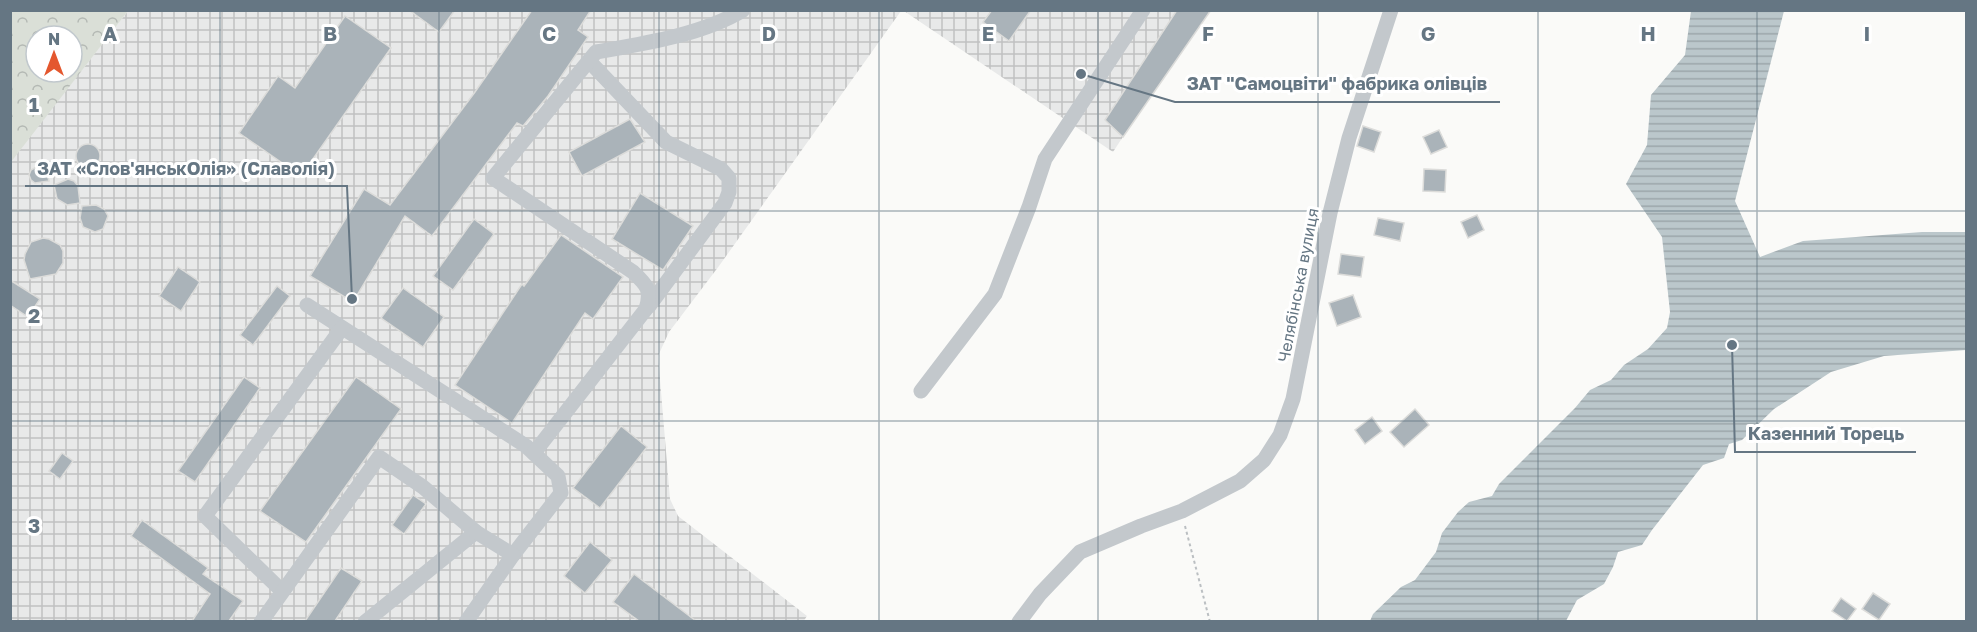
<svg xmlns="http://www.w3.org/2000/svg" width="1977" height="632" font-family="'Golos Text',sans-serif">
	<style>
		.industrial { fill: url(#industrial-grid) }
		.forest { fill: url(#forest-crowns); fill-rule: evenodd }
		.water { fill: url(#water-rules) }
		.building { fill: #aab3b9; stroke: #dcdcda; stroke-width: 1.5 }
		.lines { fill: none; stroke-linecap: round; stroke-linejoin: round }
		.path { stroke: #bbbfc2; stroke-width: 2; stroke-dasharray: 3 3; stroke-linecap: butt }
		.minor { stroke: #c3c8cc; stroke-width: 15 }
		.grid { fill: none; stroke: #657683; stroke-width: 1.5; stroke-opacity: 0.55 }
		.labels { text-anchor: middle; stroke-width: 6; stroke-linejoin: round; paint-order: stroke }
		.street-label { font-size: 16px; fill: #657683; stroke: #fff }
		.grid-label { font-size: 20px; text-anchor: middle; font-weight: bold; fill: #657683; stroke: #fff; stroke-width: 6; stroke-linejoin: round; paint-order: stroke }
		.leader { fill: none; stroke: #657683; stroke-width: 2 }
		.callout-dot { fill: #657683; stroke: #fff; stroke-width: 2 }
		.callout-label { font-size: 18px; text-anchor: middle; font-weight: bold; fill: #657683; stroke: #fff; stroke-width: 6; stroke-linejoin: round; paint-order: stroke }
	</style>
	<defs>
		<pattern id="industrial-grid" width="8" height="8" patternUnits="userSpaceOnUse" patternTransform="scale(1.5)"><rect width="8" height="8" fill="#e8e9e9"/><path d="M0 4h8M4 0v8" fill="none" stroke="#c0c1c2"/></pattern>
		<pattern id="forest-crowns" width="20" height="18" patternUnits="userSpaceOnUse" patternTransform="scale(1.5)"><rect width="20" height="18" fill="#dadfd7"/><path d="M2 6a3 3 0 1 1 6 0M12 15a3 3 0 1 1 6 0" fill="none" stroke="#b4b9b4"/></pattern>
		<pattern id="water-rules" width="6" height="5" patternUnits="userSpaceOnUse" patternTransform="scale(1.5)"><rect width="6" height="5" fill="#bbc7cb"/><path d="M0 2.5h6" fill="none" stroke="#9ca6aa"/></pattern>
	</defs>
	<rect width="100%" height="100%" fill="#fafaf8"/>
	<g class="industrial">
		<polygon points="128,11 901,11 719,266 669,332 658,356 670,499 678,516 807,616 803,622 11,621 10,162"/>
		<polygon points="904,11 1205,11 1113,152"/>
	</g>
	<path class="forest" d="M11,10L128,11L11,162L10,11ZM36,36H72V72H36Z"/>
	<polygon class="water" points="1691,11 1784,11 1735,201 1760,257 1803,241 1922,232 1966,232 1966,350 1884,356 1831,372 1774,409 1742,440 1729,444 1724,458 1703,465 1652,530 1642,545 1618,552 1613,567 1604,584 1577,600 1566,621 1370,621 1373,614 1401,587 1415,580 1436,552 1442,533 1458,512 1469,502 1492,496 1499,484 1575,408 1590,390 1611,380 1624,365 1648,349 1667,328 1670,312 1662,237 1626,184 1647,145 1651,95 1685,55"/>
	<g class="building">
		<polygon points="409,10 455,10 439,32"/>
		<polygon points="532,10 591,10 578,30 588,37 548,96 523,126 517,123 432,236 405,216 353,302 310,276 364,189 390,205 475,92"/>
		<polygon points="992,10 1031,10 1009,41 983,22"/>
		<polygon points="1177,10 1211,10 1123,137 1105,120"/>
		<polygon points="345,16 391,48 301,176 239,133 278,76 295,88"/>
		<polygon points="630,119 645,142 582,176 569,152"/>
		<polygon points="1363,126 1381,132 1374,152 1357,146"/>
		<polygon points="1439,130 1447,147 1431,154 1423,137"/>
		<circle cx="88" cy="156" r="12"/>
		<polygon points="38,166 46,171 49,181 35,183 31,180 29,175 31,170"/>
		<polygon points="1424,169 1446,170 1445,192 1423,191"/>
		<polygon points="68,179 74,181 78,186 80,203 67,205 57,199 54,185"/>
		<polygon points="640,193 693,226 663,270 612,239"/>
		<polygon points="96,205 104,209 108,216 103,229 95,232 83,227 80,218 82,206"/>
		<polygon points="1477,215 1484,230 1468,238 1461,222"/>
		<polygon points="1378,218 1404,223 1400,241 1374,235"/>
		<polygon points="474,219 494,234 453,290 433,276"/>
		<polygon points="561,235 623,277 593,319 585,313 512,423 455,385 522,284 524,286"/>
		<polygon points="43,238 49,239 60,245 63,251 63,263 56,274 30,279 24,260 25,254 31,242"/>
		<polygon points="1341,254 1364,257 1361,277 1338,274"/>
		<polygon points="178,267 200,282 181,311 159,296"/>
		<polygon points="10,280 40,299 28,317 10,305"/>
		<polygon points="277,286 290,296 253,345 240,335"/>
		<polygon points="403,288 444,317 423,347 381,318"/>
		<polygon points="1353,295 1361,317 1337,326 1329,303"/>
		<polygon points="244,377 260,388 195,482 178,471"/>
		<polygon points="356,377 401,409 306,542 260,511"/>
		<polygon points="1415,409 1429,425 1404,447 1390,432"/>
		<polygon points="1372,417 1382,431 1365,444 1355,430"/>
		<polygon points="621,426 647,447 600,508 573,488"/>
		<polygon points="62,453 73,461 60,479 49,471"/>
		<polygon points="413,495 426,504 404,534 392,525"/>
		<polygon points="142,520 208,568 203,574 243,601 229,621 192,621 210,594 131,536"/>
		<polygon points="590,542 612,560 585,593 564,576"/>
		<polygon points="341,568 362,581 335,621 305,621"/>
		<polygon points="634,574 696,621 639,621 613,602"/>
		<polygon points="1873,593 1890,604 1879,620 1862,609"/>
		<polygon points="1841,598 1856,609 1847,621 1832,611"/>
	</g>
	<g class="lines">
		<polyline class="path" points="1185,526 1210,622"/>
		<g class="minor">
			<polyline points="589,61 666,142 721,169 729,178 729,192 725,203 649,306"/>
			<polyline points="307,305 526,446 558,476 561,493 513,555"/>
			<polyline points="921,391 995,294 1029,207 1045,159 1143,10"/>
			<path d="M534,453L646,309C652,290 647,285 633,272L493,178L596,52C642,44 702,35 743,10"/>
			<polyline points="282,591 205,516 342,328"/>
			<polyline points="261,622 379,457 423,487 476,532 365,622"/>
			<polyline points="466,622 513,555 476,532"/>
			<polyline points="1019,622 1040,594 1080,552 1141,526 1182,511 1240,481 1264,460 1280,435 1293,399 1330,213 1349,138 1391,10"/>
		</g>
	</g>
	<path class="grid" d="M220,10V622M439,10V622M659,10V622M879,10V622M1098,10V622M1318,10V622M1538,10V622M1757,10V622M10,211H1966M10,421H1966"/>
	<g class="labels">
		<g class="street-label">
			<text transform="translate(1298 285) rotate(-79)" y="6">Челябінська вулиця</text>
		</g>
	</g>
	<g class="grid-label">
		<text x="110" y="41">A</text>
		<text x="330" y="41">B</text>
		<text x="549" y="41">C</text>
		<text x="769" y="41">D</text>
		<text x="988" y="41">E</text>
		<text x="1208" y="41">F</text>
		<text x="1428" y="41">G</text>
		<text x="1648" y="41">H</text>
		<text x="1867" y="41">I</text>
		<text x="34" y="112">1</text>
		<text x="34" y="323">2</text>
		<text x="34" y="533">3</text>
	</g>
	<path class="leader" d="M1081 74L1175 102H1500M352 299L347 186H25M1732 345L1735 452H1916"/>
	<g class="callout-dot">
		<circle cx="1081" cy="74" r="6"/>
		<circle cx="352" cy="299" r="6"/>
		<circle cx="1732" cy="345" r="6"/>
	</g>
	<g class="callout-label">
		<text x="1337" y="90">ЗАТ "Самоцвіти" фабрика олівців</text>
		<text x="186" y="175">ЗАТ «Слов'янськОлія» (Славолія)</text>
		<text x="1826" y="440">Казенний Торець</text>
	</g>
	<rect width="1977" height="632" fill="none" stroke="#657683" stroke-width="24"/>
	<g transform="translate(54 54)"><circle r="28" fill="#ffffff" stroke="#c1c8cd" stroke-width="1.5"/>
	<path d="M0-4.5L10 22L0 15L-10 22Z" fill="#e4572e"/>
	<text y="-9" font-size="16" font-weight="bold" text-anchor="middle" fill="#657683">N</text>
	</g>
</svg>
